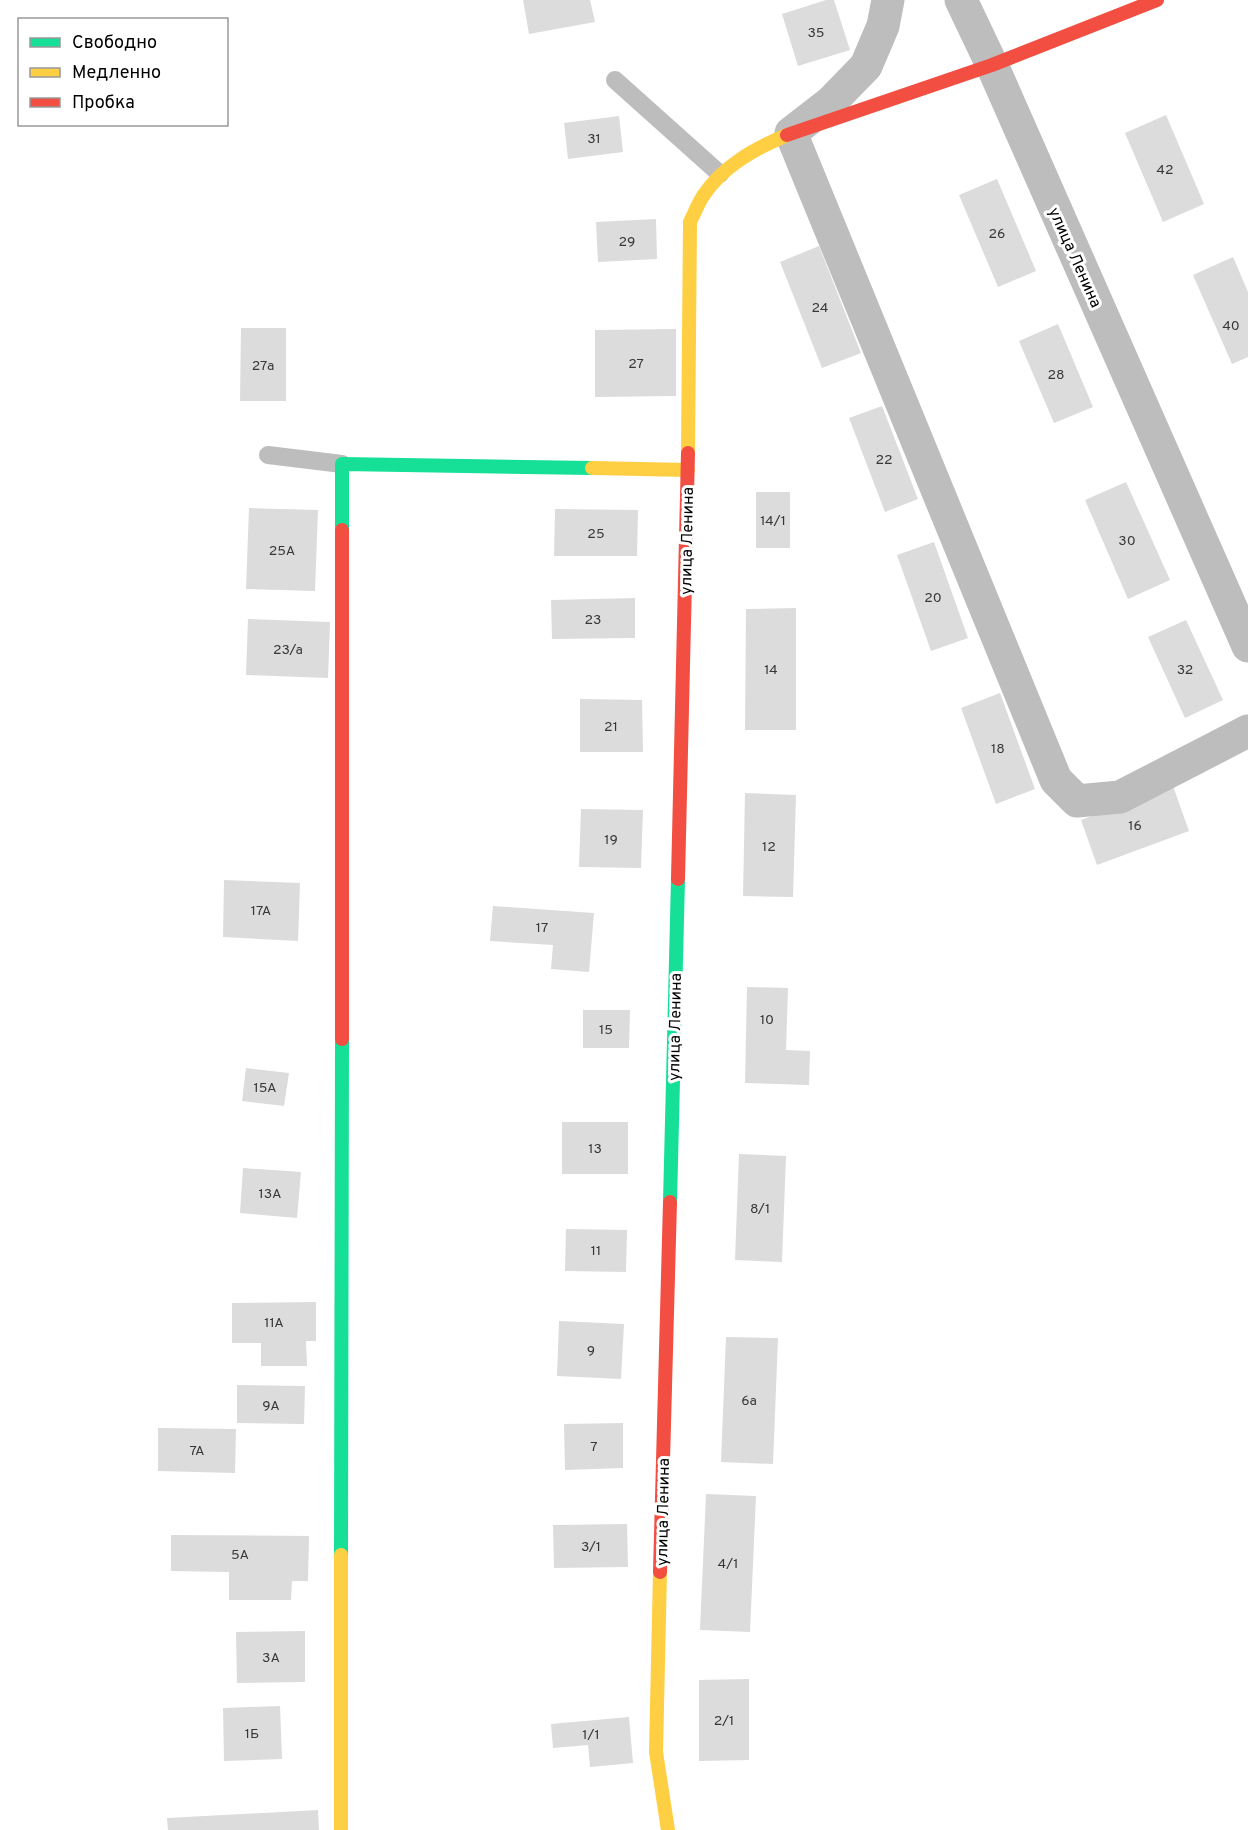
<svg xmlns="http://www.w3.org/2000/svg" width="1248" height="1830" font-family="Overpass,sans-serif">
	<style>
		.building { fill: #dcdcdc }
		.lines { fill: none; stroke-linecap: round; stroke-linejoin: round }
		.lane { stroke: #bdbdbd; stroke-width: 18 }
		.street { stroke: #bdbdbd; stroke-width: 33 }
		.fast { stroke: #16e098; stroke-width: 14 }
		.slow { stroke: #ffcf43; stroke-width: 14 }
		.jam { stroke: #f24e42; stroke-width: 14 }
		.labels { text-anchor: middle; stroke-width: 6; stroke-linejoin: round; paint-order: stroke }
		.number-label { font-size: 14px; fill: #373737 }
		.street-label { font-size: 16px; fill: #000; stroke: #fff }
	</style>
	<rect width="100%" height="100%" fill="#fff"/>
	<g class="building">
		<polygon points="523,0 590,0 595,22 529,34"/>
		<polygon points="826,0 834,0 850,50 798,66 782,14"/>
		<polygon points="1166,115 1204,204 1163,222 1125,133"/>
		<polygon points="619,116 623,152 568,159 564,123"/>
		<polygon points="997,179 1036,271 998,287 959,195"/>
		<polygon points="656,219 657,259 598,262 596,222"/>
		<polygon points="819,246 861,353 822,368 780,262"/>
		<polygon points="1233,257 1248,292 1248,357 1232,364 1193,275"/>
		<polygon points="1058,324 1093,407 1054,423 1019,341"/>
		<polygon points="241,328 286,328 286,401 240,401"/>
		<polygon points="676,329 676,396 595,397 595,330"/>
		<polygon points="882,406 918,499 885,512 849,418"/>
		<polygon points="1126,482 1170,580 1128,599 1085,500"/>
		<rect x="756" y="492" width="34" height="56"/>
		<polygon points="249,508 318,510 315,591 246,589"/>
		<polygon points="555,509 638,510 637,556 554,556"/>
		<polygon points="934,542 968,638 931,651 897,555"/>
		<polygon points="635,598 635,638 552,639 551,600"/>
		<polygon points="796,608 796,730 745,730 746,609"/>
		<polygon points="248,619 330,622 328,678 246,675"/>
		<polygon points="1186,620 1223,700 1185,718 1148,637"/>
		<polygon points="1000,693 1035,789 996,804 961,708"/>
		<polygon points="580,699 642,700 643,752 580,752"/>
		<polygon points="1173,786 1189,831 1097,865 1081,820"/>
		<polygon points="745,793 796,795 793,897 743,896"/>
		<polygon points="581,809 643,810 641,868 579,867"/>
		<polygon points="224,880 300,883 298,941 223,937"/>
		<polygon points="493,906 594,913 589,972 551,969 553,945 490,941"/>
		<polygon points="747,987 788,988 786,1050 810,1051 809,1085 745,1083"/>
		<polygon points="583,1010 630,1010 629,1048 583,1048"/>
		<polygon points="246,1068 289,1073 284,1106 242,1101"/>
		<rect x="562" y="1122" width="66" height="52"/>
		<polygon points="739,1154 786,1156 782,1262 735,1260"/>
		<polygon points="243,1168 301,1172 297,1218 240,1213"/>
		<polygon points="566,1229 627,1230 626,1272 565,1271"/>
		<polygon points="316,1302 316,1341 306,1341 307,1366 261,1366 261,1343 232,1343 232,1303"/>
		<polygon points="559,1321 624,1324 621,1379 557,1376"/>
		<polygon points="726,1337 778,1338 773,1464 721,1462"/>
		<polygon points="237,1385 305,1386 304,1424 237,1423"/>
		<polygon points="623,1423 623,1468 565,1470 564,1424"/>
		<polygon points="158,1428 236,1429 235,1473 158,1471"/>
		<polygon points="706,1494 756,1496 750,1632 700,1630"/>
		<polygon points="627,1524 628,1567 554,1568 553,1525"/>
		<polygon points="171,1535 309,1536 308,1581 292,1581 291,1600 229,1600 229,1572 171,1571"/>
		<polygon points="305,1631 305,1682 237,1683 236,1632"/>
		<polygon points="749,1679 749,1760 699,1761 699,1680"/>
		<polygon points="280,1706 282,1759 224,1761 223,1708"/>
		<polygon points="629,1717 633,1763 590,1767 588,1745 553,1748 551,1724"/>
		<polygon points="318,1810 319,1830 168,1830 167,1818"/>
	</g>
	<g class="lines">
		<g class="lane">
			<polyline points="615,80 720,174"/>
			<polyline points="268,455 342,464"/>
		</g>
		<g class="street">
			<polyline points="888,0 883,26 866,66 831,102 791,133 1056,780 1077,801 1120,797 1248,731"/>
			<polyline points="961,0 992,65 1248,646"/>
		</g>
		<g class="fast">
			<polyline points="342,530 342,464 592,468"/>
			<polyline points="670,1202 678,879"/>
			<polyline points="341,1555 342,1039"/>
		</g>
		<g class="slow">
			<path d="M688,453L690,222C694,214 698,204 703,196C723,166 754,149 787,135"/>
			<polyline points="592,468 688,470"/>
			<polyline points="660,1572 656,1752 668,1830"/>
			<polyline points="341,1830 341,1555"/>
		</g>
		<g class="jam">
			<polyline points="787,135 992,65 1157,0"/>
			<polyline points="678,879 688,453"/>
			<polyline points="342,1039 342,530"/>
			<polyline points="660,1572 670,1202"/>
		</g>
	</g>
	<g class="labels">
		<g class="number-label">
			<text x="816" y="37">35</text>
			<text x="594" y="143">31</text>
			<text x="1165" y="174">42</text>
			<text x="997" y="238">26</text>
			<text x="627" y="246">29</text>
			<text x="820" y="312">24</text>
			<text x="1231" y="330">40</text>
			<text x="636" y="368">27</text>
			<text x="263" y="370">27а</text>
			<text x="1056" y="379">28</text>
			<text x="884" y="464">22</text>
			<text x="773" y="525">14/1</text>
			<text x="596" y="538">25</text>
			<text x="1127" y="545">30</text>
			<text x="282" y="555">25А</text>
			<text x="933" y="602">20</text>
			<text x="593" y="624">23</text>
			<text x="288" y="654">23/а</text>
			<text x="771" y="674">14</text>
			<text x="1185" y="674">32</text>
			<text x="611" y="731">21</text>
			<text x="998" y="753">18</text>
			<text x="1135" y="830">16</text>
			<text x="611" y="844">19</text>
			<text x="769" y="851">12</text>
			<text x="261" y="915">17А</text>
			<text x="542" y="932">17</text>
			<text x="767" y="1024">10</text>
			<text x="606" y="1034">15</text>
			<text x="265" y="1092">15А</text>
			<text x="595" y="1153">13</text>
			<text x="270" y="1198">13А</text>
			<text x="760" y="1213">8/1</text>
			<text x="596" y="1255">11</text>
			<text x="274" y="1327">11А</text>
			<text x="591" y="1355">9</text>
			<text x="749" y="1405">6а</text>
			<text x="271" y="1410">9А</text>
			<text x="594" y="1451">7</text>
			<text x="197" y="1455">7А</text>
			<text x="591" y="1551">3/1</text>
			<text x="240" y="1559">5А</text>
			<text x="728" y="1568">4/1</text>
			<text x="271" y="1662">3А</text>
			<text x="724" y="1725">2/1</text>
			<text x="252" y="1738">1Б</text>
			<text x="591" y="1739">1/1</text>
		</g>
		<g class="street-label">
			<text transform="translate(1076 257) rotate(66)" y="6">улица Ленина</text>
			<text transform="translate(686 541) rotate(-89)" y="6">улица Ленина</text>
			<text transform="translate(674 1027) rotate(-89)" y="6">улица Ленина</text>
			<text transform="translate(662 1512) rotate(-89)" y="6">улица Ленина</text>
		</g>
	</g>
	<rect x="18" y="18" width="210" height="108" fill="#ffffff" stroke="#999999" stroke-width="1.5"/>
	<rect x="30" y="38" width="30" height="9" fill="#16e098" stroke="#999999" stroke-width="1.5"/>
	<text x="72" y="48" font-size="18" fill="#000000">Свободно</text>
	<rect x="30" y="68" width="30" height="9" fill="#ffcf43" stroke="#999999" stroke-width="1.5"/>
	<text x="72" y="78" font-size="18" fill="#000000">Медленно</text>
	<rect x="30" y="98" width="30" height="9" fill="#f24e42" stroke="#999999" stroke-width="1.5"/>
	<text x="72" y="108" font-size="18" fill="#000000">Пробка</text>
</svg>
